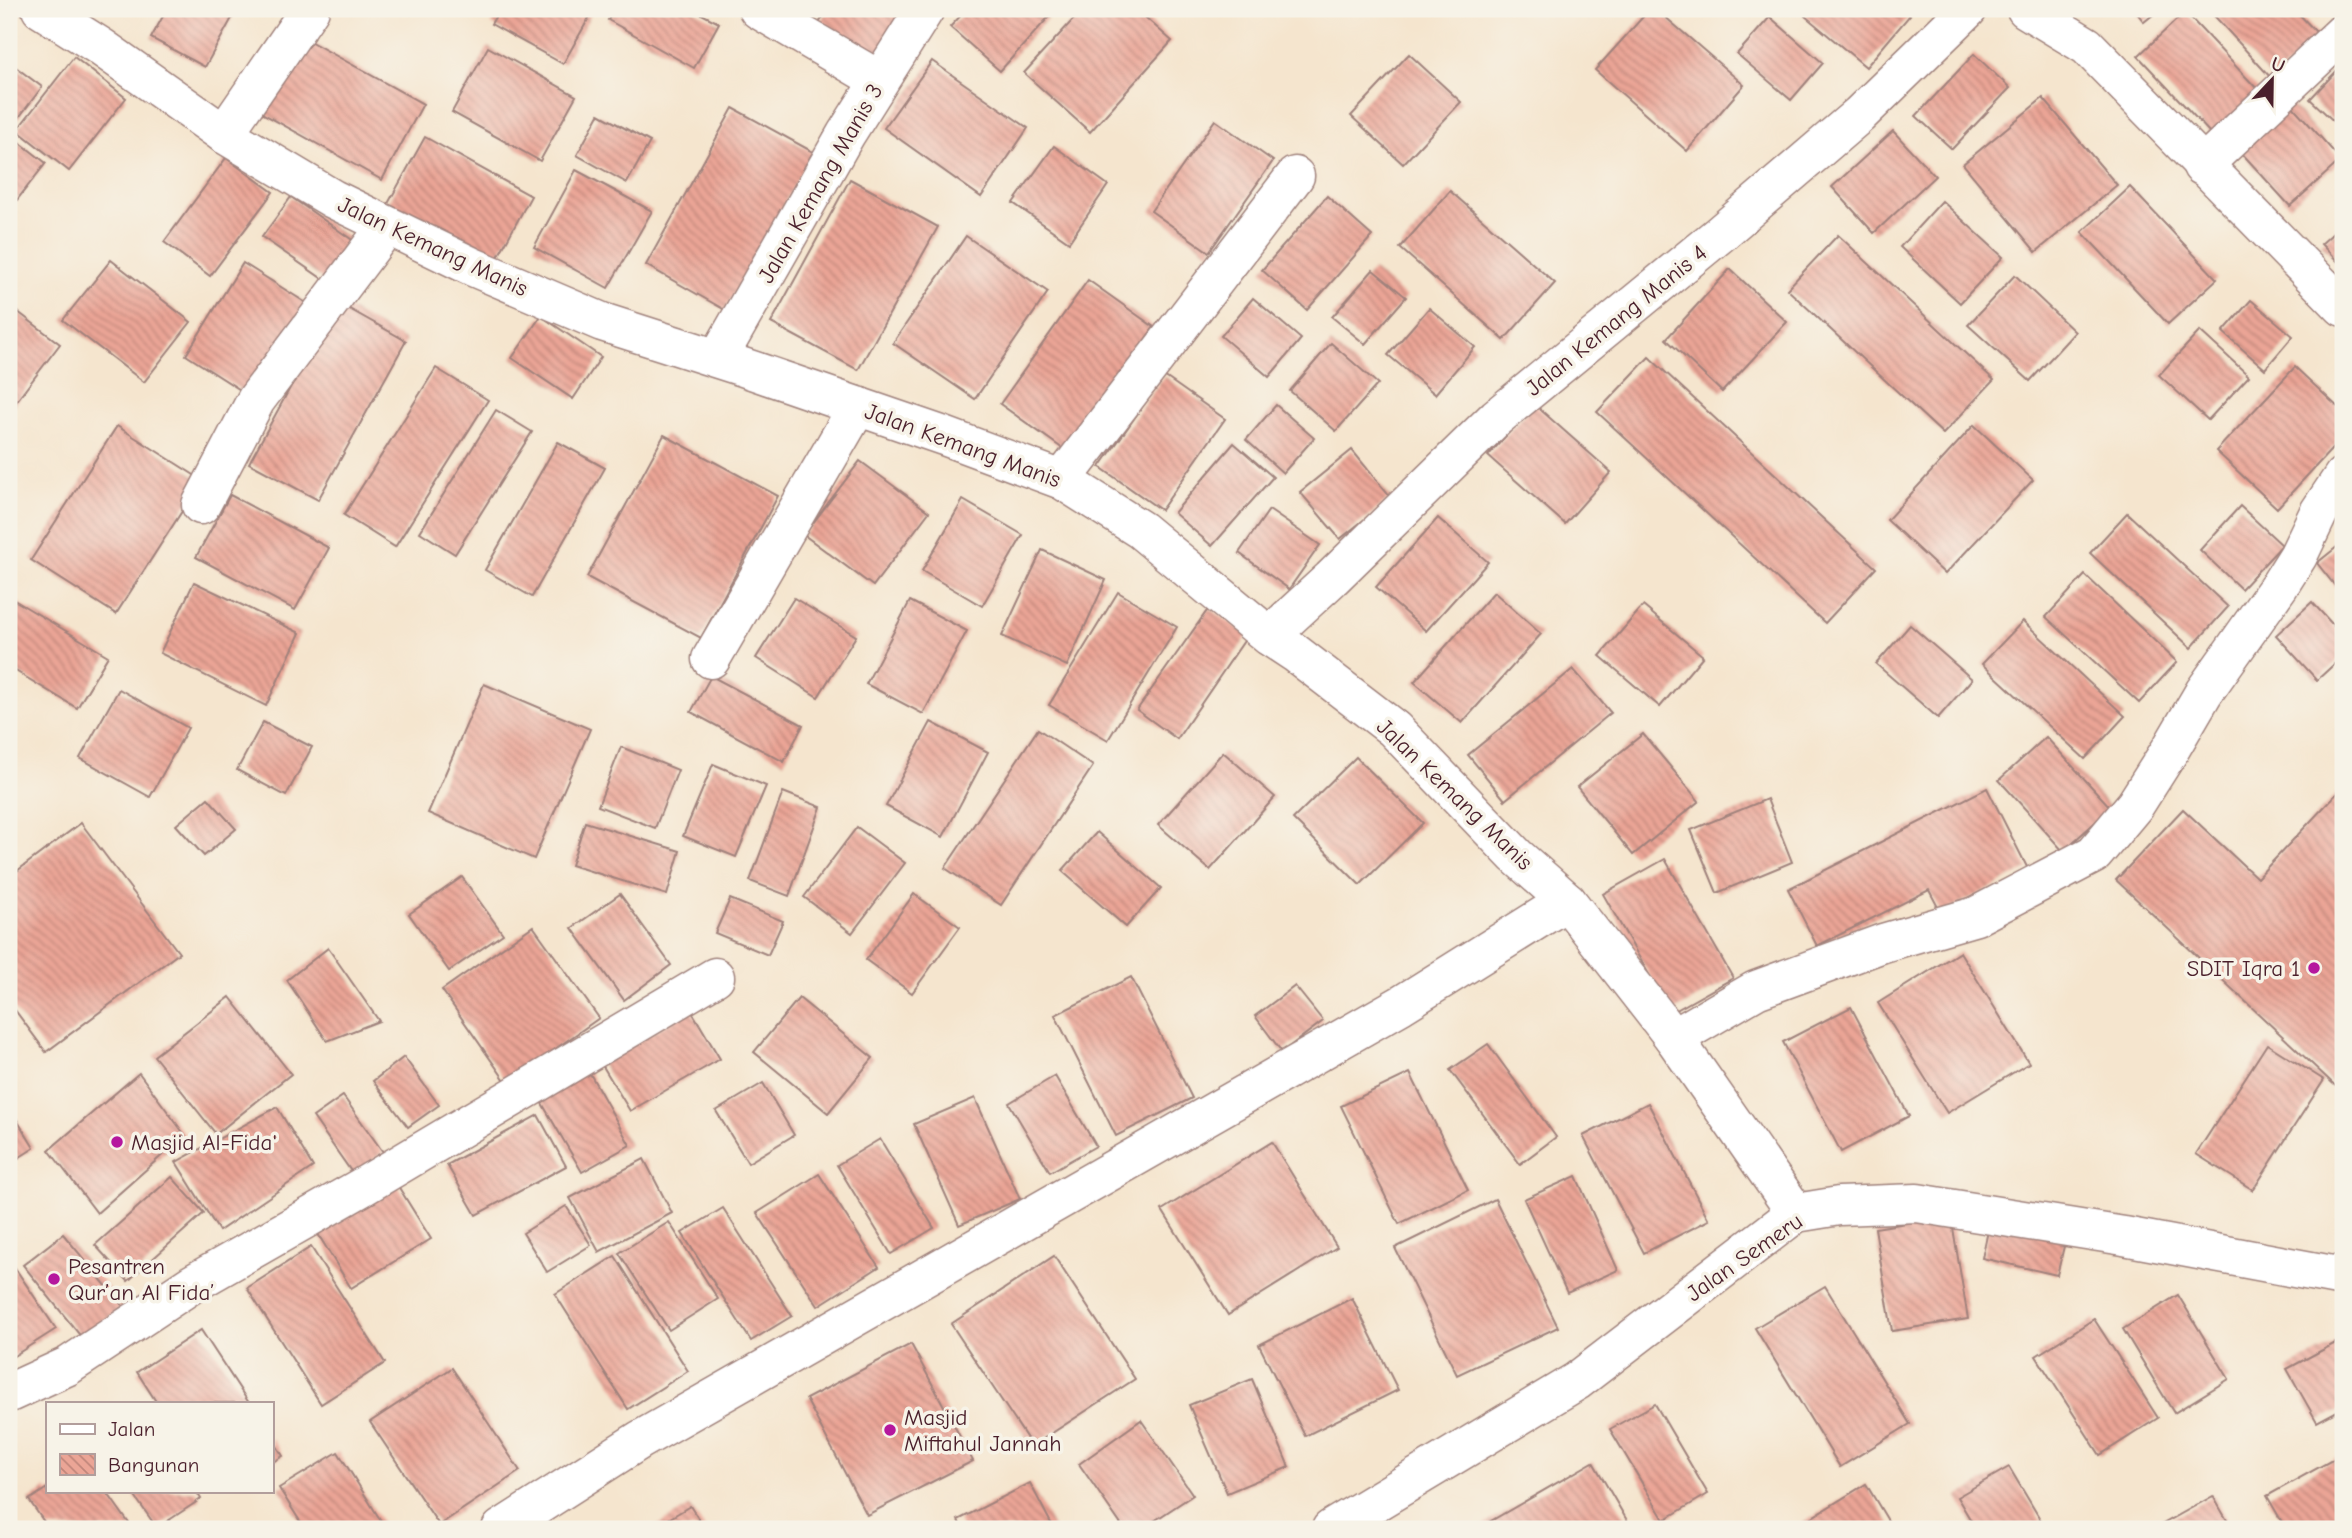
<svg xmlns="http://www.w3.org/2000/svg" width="2352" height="1538" font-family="'Comic Neue',sans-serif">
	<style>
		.building { fill: url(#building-back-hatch) }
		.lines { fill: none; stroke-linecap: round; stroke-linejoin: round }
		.minor-casing { stroke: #a0827c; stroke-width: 41 }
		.minor { stroke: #fff; stroke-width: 38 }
		.poi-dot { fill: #b5179e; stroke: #f7f3e8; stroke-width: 2.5 }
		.labels { text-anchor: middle; stroke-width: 7; stroke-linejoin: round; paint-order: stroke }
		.street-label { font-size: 23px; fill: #4a1f2b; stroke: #f7f3e8 }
		.poi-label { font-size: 23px; fill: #4a1f2b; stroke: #f7f3e8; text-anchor: start }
	</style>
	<defs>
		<pattern id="building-back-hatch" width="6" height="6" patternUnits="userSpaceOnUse" patternTransform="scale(1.75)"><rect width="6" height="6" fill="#eba596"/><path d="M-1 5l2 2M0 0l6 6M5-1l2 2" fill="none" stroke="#c0867b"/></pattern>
	</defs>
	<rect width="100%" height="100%" fill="#f7f3e8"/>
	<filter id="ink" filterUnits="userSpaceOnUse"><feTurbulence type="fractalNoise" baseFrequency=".0143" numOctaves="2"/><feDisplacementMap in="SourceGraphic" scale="14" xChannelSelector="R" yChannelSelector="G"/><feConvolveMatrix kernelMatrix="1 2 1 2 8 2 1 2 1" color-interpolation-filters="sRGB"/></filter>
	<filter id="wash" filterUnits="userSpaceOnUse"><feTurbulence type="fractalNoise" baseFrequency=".00686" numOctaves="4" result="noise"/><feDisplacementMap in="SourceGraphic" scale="28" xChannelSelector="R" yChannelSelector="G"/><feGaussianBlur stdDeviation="1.57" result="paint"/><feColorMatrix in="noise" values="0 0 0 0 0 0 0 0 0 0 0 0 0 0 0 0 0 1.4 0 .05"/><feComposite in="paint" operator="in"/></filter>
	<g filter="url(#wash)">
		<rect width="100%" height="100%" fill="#f5e5ce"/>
		<g id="blocks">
			<g class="building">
				<polygon points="167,9 237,9 205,67 151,38"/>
				<polygon points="500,9 594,9 563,64 491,24"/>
				<polygon points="615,9 692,9 719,23 694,68 608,20"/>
				<polygon points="828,9 912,9 878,65 816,28"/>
				<polygon points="967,9 1056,9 1000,71 950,27"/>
				<polygon points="1083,9 1136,9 1172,41 1090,132 1024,73"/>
				<polygon points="1650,9 1656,9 1744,85 1687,151 1595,70"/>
				<polygon points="1811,9 1902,9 1910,15 1866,67 1805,16"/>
				<polygon points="2134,9 2160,9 2144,22"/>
				<polygon points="2208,9 2294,9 2320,36 2272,79"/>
				<polygon points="2330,9 2343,9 2343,18 2342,20"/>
				<polygon points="2185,12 2259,91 2212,135 2138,56"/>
				<polygon points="1770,17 1823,63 1791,100 1737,54"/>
				<polygon points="304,38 423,104 382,180 262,113"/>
				<polygon points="488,47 576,96 540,161 452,112"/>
				<polygon points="1409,54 1461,102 1403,164 1351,116"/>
				<polygon points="1974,54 2010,88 1952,149 1916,116"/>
				<polygon points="74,57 126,98 69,171 17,130"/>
				<polygon points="932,61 1028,128 981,197 884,128"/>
				<polygon points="9,62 42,87 11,128 9,126"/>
				<polygon points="2343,64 2343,130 2310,99"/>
				<polygon points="2043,98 2117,185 2036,252 1963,164"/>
				<polygon points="2289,102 2341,160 2290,206 2238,149"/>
				<polygon points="733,108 813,152 725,310 646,265"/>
				<polygon points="599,114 650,142 627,183 577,155"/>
				<polygon points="1215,120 1273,161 1209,252 1151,211"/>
				<polygon points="1893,131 1935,176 1874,233 1832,187"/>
				<polygon points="9,134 46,163 9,210"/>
				<polygon points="425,137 531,196 492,268 385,209"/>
				<polygon points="1054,146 1108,185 1069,242 1013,203"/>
				<polygon points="226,158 273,192 210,276 164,242"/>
				<polygon points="576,170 652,211 608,288 534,247"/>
				<polygon points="850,179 938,227 858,370 771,323"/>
				<polygon points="2130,187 2217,279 2168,324 2082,232"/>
				<polygon points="1450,191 1555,283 1504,340 1400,248"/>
				<polygon points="1327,196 1372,236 1307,310 1262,270"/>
				<polygon points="291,197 358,244 330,284 262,237"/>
				<polygon points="1942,201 2003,257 1960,303 1900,247"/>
				<polygon points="2343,224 2343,267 2321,244"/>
				<polygon points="1838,235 1994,380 1943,434 1787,289"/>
				<polygon points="966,236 1048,292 975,399 893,343"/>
				<polygon points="111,260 191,322 144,382 63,320"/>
				<polygon points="243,263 311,306 253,398 186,355"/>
				<polygon points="1730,269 1787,322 1722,392 1666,339"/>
				<polygon points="1373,270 1406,297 1365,344 1332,317"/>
				<polygon points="2015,275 2075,332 2030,381 1968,325"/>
				<polygon points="1088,280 1154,327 1066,451 1000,404"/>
				<polygon points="1253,298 1301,339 1269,377 1221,336"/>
				<polygon points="2251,300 2293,336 2265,369 2223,332"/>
				<polygon points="337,302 406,341 318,500 249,463"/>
				<polygon points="9,305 60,344 9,411"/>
				<polygon points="1429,308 1475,347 1435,394 1388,355"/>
				<polygon points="541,316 601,357 573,399 512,358"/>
				<polygon points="2200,331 2249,376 2208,420 2159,375"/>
				<polygon points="1331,343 1378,384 1336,431 1290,391"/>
				<polygon points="1649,357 1876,568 1825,623 1597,412"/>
				<polygon points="2295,367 2343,412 2343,437 2277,508 2216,451"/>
				<polygon points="436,368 488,400 395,547 344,515"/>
				<polygon points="1164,376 1225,419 1161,510 1100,467"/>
				<polygon points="1534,404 1611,472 1565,524 1488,456"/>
				<polygon points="1276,405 1314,438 1283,473 1246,440"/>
				<polygon points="496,410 532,432 455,554 420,532"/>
				<polygon points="1974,425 2033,480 1945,574 1887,520"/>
				<polygon points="117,426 202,480 116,614 31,560"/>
				<polygon points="664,435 778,496 701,638 587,577"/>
				<polygon points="558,442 605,468 532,597 485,570"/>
				<polygon points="1234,443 1273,477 1212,546 1174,513"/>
				<polygon points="1352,450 1391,498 1340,539 1300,492"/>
				<polygon points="860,461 929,512 873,586 804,535"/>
				<polygon points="230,495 329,548 295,610 196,557"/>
				<polygon points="963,500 1023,535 982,606 922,571"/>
				<polygon points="2240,506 2282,545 2241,589 2200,550"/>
				<polygon points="1269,510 1320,545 1289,589 1239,553"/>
				<polygon points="2127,513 2228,607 2191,648 2090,553"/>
				<polygon points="1438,518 1488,562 1426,631 1376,587"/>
				<polygon points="2343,542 2343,596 2317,563"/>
				<polygon points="1042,550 1106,580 1067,666 1002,636"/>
				<polygon points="2085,575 2177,662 2139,703 2046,617"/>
				<polygon points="194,582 300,633 266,706 160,653"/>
				<polygon points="1118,592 1177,627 1108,740 1049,705"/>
				<polygon points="1494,592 1541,634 1462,723 1414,682"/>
				<polygon points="9,597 108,656 77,708 9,667"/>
				<polygon points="794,598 856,636 818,697 756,658"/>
				<polygon points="910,601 967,631 923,714 866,684"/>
				<polygon points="2312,602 2343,636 2343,656 2317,680 2276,635"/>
				<polygon points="1643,606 1703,656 1660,707 1600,656"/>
				<polygon points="1209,608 1248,635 1177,739 1137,710"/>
				<polygon points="2023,621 2125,716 2085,759 1982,664"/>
				<polygon points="1910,625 1972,679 1938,718 1876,664"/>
				<polygon points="1573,669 1611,713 1505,800 1468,755"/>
				<polygon points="711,676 803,725 784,762 691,712"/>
				<polygon points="484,684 590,729 534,859 428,813"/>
				<polygon points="119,689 188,728 150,797 80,758"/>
				<polygon points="263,722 312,747 286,796 237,770"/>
				<polygon points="931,722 988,752 943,837 886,806"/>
				<polygon points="1038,729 1093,766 1001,905 945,868"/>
				<polygon points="1643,734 1699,801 1633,855 1577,787"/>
				<polygon points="2046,737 2111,808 2063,851 1999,780"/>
				<polygon points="621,747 678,770 655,828 598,806"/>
				<polygon points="1223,752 1275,797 1210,870 1158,825"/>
				<polygon points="1356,757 1423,823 1360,885 1293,819"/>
				<polygon points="713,764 766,786 736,857 683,836"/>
				<polygon points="2343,787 2343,1093 2116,880 2183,809 2257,878"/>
				<polygon points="1987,788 2028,869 1941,913 1929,890 1817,946 1788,889"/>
				<polygon points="783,792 821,807 789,896 750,881"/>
				<polygon points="208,798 236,829 204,856 176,825"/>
				<polygon points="1767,799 1792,862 1717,893 1691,830"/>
				<polygon points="585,822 680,851 667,895 571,865"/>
				<polygon points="81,823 179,953 46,1052 9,1002 9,877"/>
				<polygon points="857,827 905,863 852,933 804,897"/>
				<polygon points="1097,832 1161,888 1126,927 1062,871"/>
				<polygon points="1665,859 1733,978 1671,1013 1603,894"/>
				<polygon points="462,877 503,934 449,971 409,914"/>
				<polygon points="620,894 671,965 624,1000 572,928"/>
				<polygon points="914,894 960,927 912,993 866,960"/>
				<polygon points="730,899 783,921 768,955 715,933"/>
				<polygon points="533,926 599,1018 507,1083 442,990"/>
				<polygon points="328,948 379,1021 327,1041 287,980"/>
				<polygon points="1960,952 2029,1063 1947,1113 1878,1003"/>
				<polygon points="1131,977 1192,1098 1116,1136 1055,1015"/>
				<polygon points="1295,986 1323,1021 1282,1052 1255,1016"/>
				<polygon points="230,997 291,1074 216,1134 154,1056"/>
				<polygon points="799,998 873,1058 828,1113 754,1052"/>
				<polygon points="1851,1007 1909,1116 1841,1152 1783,1042"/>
				<polygon points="691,1010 720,1059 630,1111 601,1063"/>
				<polygon points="1488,1044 1556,1137 1520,1164 1450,1070"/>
				<polygon points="2267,1044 2324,1080 2253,1190 2196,1154"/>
				<polygon points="404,1057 439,1105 408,1127 373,1081"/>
				<polygon points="588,1070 630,1145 582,1172 539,1098"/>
				<polygon points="139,1073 185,1135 97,1213 49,1150"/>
				<polygon points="1410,1073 1468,1190 1399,1224 1341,1106"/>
				<polygon points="1055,1076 1096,1146 1050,1172 1009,1103"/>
				<polygon points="763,1083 794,1135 748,1163 716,1111"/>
				<polygon points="343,1096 383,1152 353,1174 313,1117"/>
				<polygon points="975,1098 1020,1199 959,1225 914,1124"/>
				<polygon points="1648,1103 1709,1220 1644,1253 1583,1136"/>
				<polygon points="277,1107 313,1167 219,1231 176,1162"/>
				<polygon points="538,1115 566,1166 476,1215 447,1165"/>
				<polygon points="17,1120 34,1148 9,1164 9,1125"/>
				<polygon points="880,1139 934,1228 891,1254 837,1165"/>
				<polygon points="1272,1142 1337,1247 1228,1315 1162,1210"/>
				<polygon points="644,1159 672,1213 599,1252 570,1198"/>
				<polygon points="819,1174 879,1267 818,1306 757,1213"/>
				<polygon points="1576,1176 1618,1270 1567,1293 1524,1199"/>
				<polygon points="172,1177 204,1213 128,1281 95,1245"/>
				<polygon points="398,1186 431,1239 351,1288 318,1234"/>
				<polygon points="1495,1199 1558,1327 1457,1375 1395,1248"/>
				<polygon points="566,1206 591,1245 547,1272 523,1233"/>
				<polygon points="723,1208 792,1316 751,1341 682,1233"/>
				<polygon points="1951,1216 1968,1319 1892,1331 1875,1228"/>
				<polygon points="1991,1217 2067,1234 2057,1275 1982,1258"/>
				<polygon points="669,1222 718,1299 669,1330 619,1253"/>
				<polygon points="63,1234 123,1306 83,1339 23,1265"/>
				<polygon points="311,1247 385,1363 321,1404 247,1288"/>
				<polygon points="615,1256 688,1371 628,1409 555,1294"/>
				<polygon points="1054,1256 1135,1379 1032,1446 951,1324"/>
				<polygon points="9,1259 56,1329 9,1359"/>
				<polygon points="1825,1286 1910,1424 1840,1467 1755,1328"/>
				<polygon points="2178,1295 2229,1379 2174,1413 2123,1329"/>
				<polygon points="1352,1298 1398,1390 1305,1436 1259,1345"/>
				<polygon points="2094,1319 2158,1418 2100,1455 2036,1356"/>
				<polygon points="201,1330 249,1403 157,1403 137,1372"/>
				<polygon points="2343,1339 2343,1408 2317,1422 2287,1369"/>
				<polygon points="911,1344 973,1461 867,1515 806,1399"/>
				<polygon points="452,1368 520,1471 439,1525 370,1422"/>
				<polygon points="1252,1379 1289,1467 1227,1493 1189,1405"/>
				<polygon points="1655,1404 1708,1494 1664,1520 1610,1429"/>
				<polygon points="1141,1420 1193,1495 1142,1529 1124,1529 1079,1464"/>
				<polygon points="271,1437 283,1456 271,1463"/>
				<polygon points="338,1452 386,1529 305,1529 279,1488"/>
				<polygon points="2343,1454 2343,1522 2331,1529 2286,1529 2267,1496"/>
				<polygon points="1593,1462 1632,1529 1477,1529"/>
				<polygon points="2009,1467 2046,1529 1976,1529 1957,1497"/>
				<polygon points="1030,1483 1054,1529 962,1529 958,1520"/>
				<polygon points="1866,1484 1893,1529 1793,1529"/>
				<polygon points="47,1488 47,1491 106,1491 133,1529 49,1529 29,1500"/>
				<polygon points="131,1491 196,1491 201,1499 157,1528"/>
				<polygon points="2213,1496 2232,1529 2154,1529"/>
				<polygon points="690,1506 705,1529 652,1529"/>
			</g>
		</g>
	</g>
	<g filter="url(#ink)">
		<use href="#blocks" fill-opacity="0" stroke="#a0827c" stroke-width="2"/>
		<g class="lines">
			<defs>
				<g id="minor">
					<polyline points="41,9 101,47 224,134 333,199 473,267 602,322 743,367 944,436 1062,480 1141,530 1269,636 1295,653 1394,729 1516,856 1567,901 1674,1038 1796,1213"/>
					<polyline points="758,9 879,80"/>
					<polyline points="2026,9 2087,46 2343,307"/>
					<polyline points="224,134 310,9"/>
					<polyline points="2202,166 2343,33"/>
					<polyline points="718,358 846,134 925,9"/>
					<polyline points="1062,480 1295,176"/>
					<polyline points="201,505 256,400 387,226"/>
					<polyline points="1269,636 1331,579 1497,417 1720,234 1859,115 1968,9"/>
					<polyline points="711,659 858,406"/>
					<polyline points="1674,1038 1756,990 1883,943 1976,916 2094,854 2135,805 2170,750 2204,692 2279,586 2298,556 2319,512 2343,476"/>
					<polyline points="9,1393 68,1366 192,1284 362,1187 715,977"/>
					<polyline points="501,1529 640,1440 1401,1005 1567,901"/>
					<polyline points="1331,1529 1577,1381 1796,1213 1839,1206 1917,1203 2124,1236 2343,1277"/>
				</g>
			</defs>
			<use href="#minor" class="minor-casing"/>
			<use href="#minor" class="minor"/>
		</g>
	</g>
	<g class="poi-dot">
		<circle cx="2314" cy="968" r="7"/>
		<circle cx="117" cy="1142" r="7"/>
		<circle cx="54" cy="1279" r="7"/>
		<circle cx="890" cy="1430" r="7"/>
	</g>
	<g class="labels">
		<g class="street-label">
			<text transform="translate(820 183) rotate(-60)" y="8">Jalan Kemang Manis 3</text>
			<text transform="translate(433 246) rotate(25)" y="8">Jalan Kemang Manis</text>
			<text transform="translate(1616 320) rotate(-39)" y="8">Jalan Kemang Manis 4</text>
			<text transform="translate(963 445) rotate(20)" y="8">Jalan Kemang Manis</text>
			<text transform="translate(1455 794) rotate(44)" y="8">Jalan Kemang Manis</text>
			<text transform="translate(1744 1257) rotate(-35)" y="8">Jalan Semeru</text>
		</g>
		<g class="poi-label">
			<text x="2300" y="976" text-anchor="end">SDIT Iqra 1</text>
			<text x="131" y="1150">Masjid Al-Fida'</text>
			<text x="68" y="1274">Pesantren<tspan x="68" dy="26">Qur’an Al Fida’</tspan></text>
			<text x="904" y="1425">Masjid<tspan x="904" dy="26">Miftahul Jannah</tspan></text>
		</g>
	</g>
	<rect width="2352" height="1538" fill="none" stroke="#f7f3e8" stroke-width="35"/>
	<rect x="46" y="1402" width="228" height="91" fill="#f7f3e8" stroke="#b29e9c" stroke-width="2"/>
	<rect x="60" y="1424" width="35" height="10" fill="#ffffff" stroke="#b29e9c" stroke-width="2"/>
	<text x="108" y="1436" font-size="21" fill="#4a1f2b">Jalan</text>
	<rect x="60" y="1454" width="35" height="21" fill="url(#building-back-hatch)" stroke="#b29e9c" stroke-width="2"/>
	<text x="108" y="1472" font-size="21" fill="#4a1f2b">Bangunan</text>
	<g transform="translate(2272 80) rotate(22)" stroke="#f7f3e8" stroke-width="5" paint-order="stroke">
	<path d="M0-5L12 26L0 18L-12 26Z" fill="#4a1f2b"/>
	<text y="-10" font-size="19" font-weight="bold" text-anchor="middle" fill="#4a1f2b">U</text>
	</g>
</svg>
